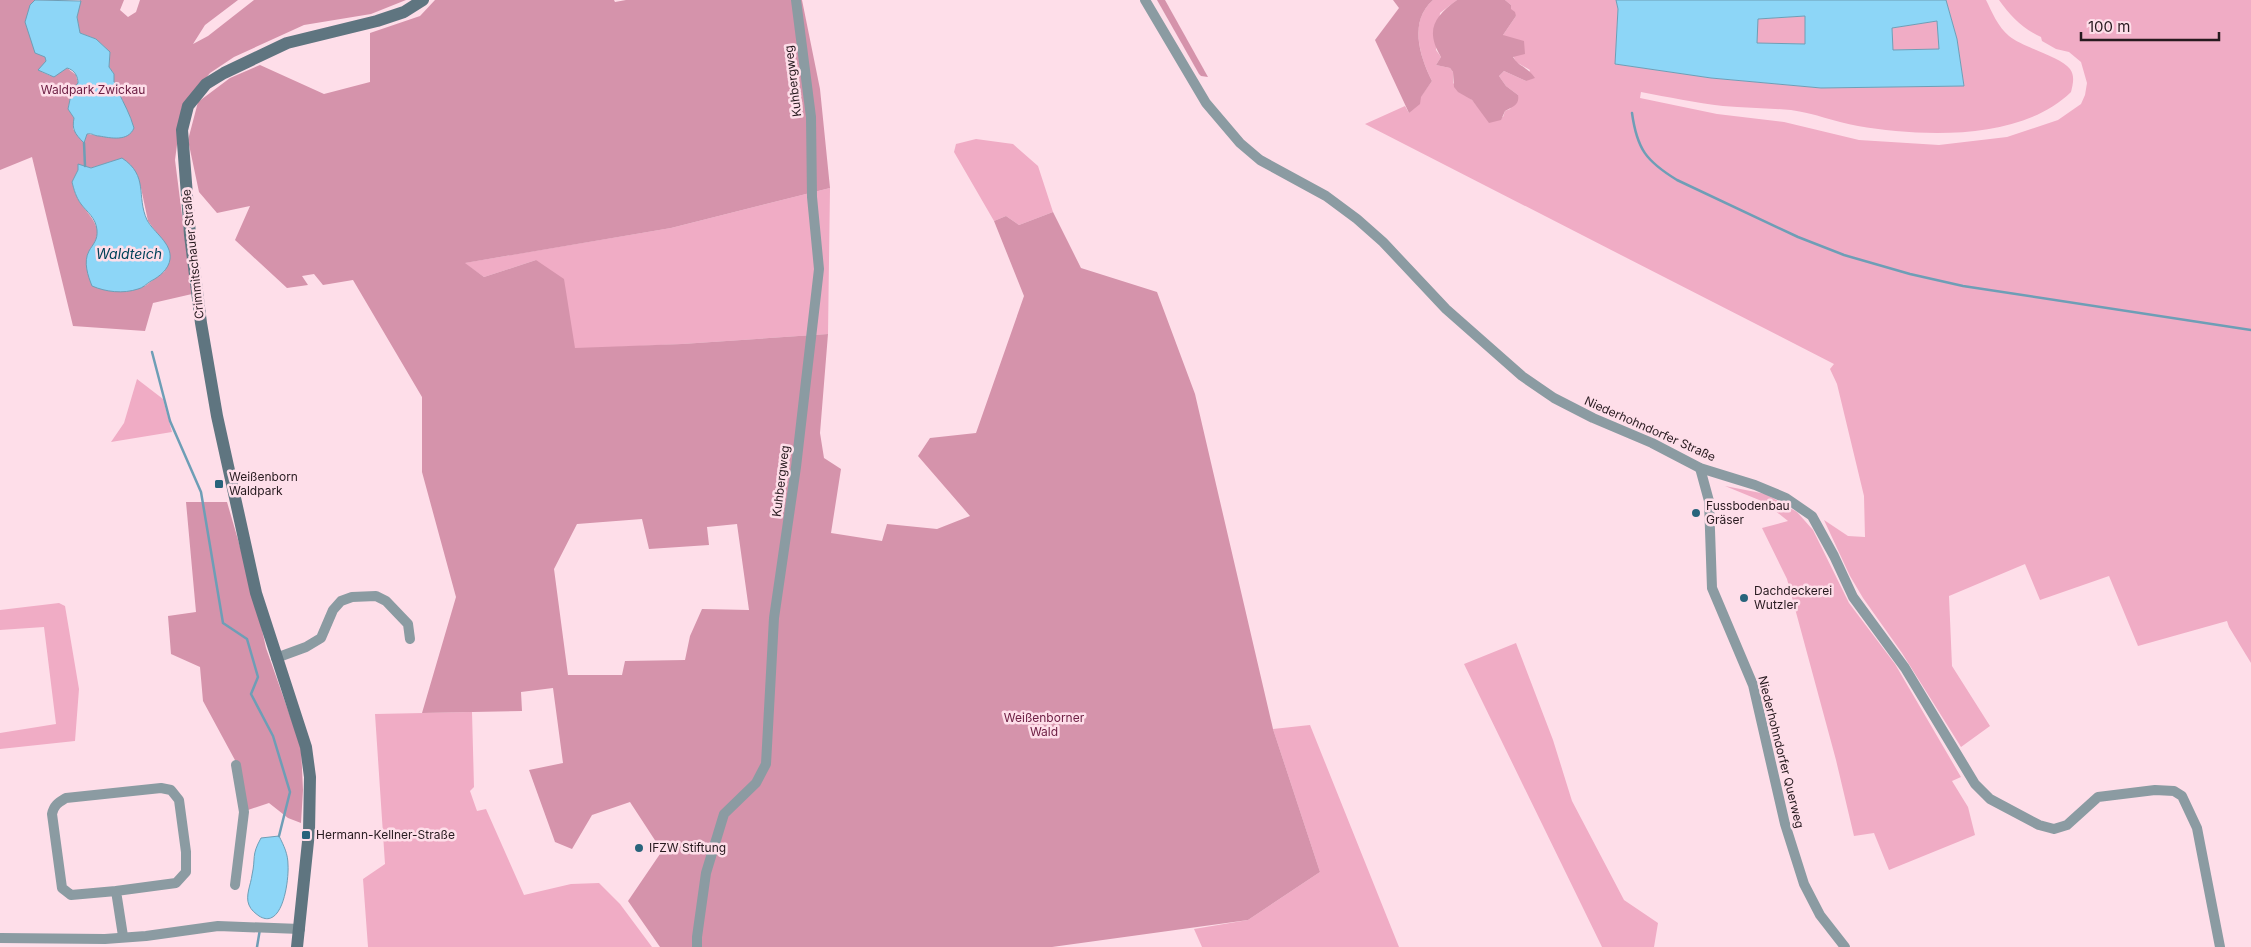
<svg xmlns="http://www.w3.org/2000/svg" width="2251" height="947" font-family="Inter,sans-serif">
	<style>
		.green { fill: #f0acc5 }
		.forest { fill: #d593ab; fill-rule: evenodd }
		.water { fill: #8dd6f7; stroke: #6e9eb6; fill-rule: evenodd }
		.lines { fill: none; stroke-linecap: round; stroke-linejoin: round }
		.stream { stroke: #6e9eb6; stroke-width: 2.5 }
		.minor { stroke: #8b9ba2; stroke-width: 10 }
		.secondary { stroke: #5f7580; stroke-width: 12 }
		.poi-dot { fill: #28637b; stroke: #fedee9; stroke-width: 2 }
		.labels { text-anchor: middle; stroke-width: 5; stroke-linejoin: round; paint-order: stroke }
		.street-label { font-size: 12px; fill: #271a1f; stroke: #fedee9 }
		.park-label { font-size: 12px; fill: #6e2045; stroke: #fedee9 }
		.poi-label { font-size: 12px; fill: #271a1f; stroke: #fedee9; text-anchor: start }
		.water-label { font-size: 14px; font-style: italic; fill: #004259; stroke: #fedee9 }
	</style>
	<rect width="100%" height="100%" fill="#fedee9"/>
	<g class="green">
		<path d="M1433,0H1457L1440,13L1436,50L1441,57L1436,65L1450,68L1453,72V83L1472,100L1481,111L1503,117L1505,111L1510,109L1518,95L1506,86L1499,76L1504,71L1526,81L1530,70L1516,62L1503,35L1516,16L1510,9L1511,5L1505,0H1616L1618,9L1615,64L1711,78L1821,88L1964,86L1957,39L1946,0H1986C1992,12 1998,27 2009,36C2024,48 2061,57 2070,69C2075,76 2073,84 2071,92C2021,141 1923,137 1858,126C1835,122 1814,113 1791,110C1769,108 1746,108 1723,106C1696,103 1668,97 1641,92L1640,98L1717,114L1784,122L1859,140L1939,145L2007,137L2058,120L2081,104L2085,95L2087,83L2081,62L2069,52L2056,49L2042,41L2041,37C2022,28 2011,17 1999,0H2251V663L2229,627L2227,621L2138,646L2109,576L2040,600L2025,564L1949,596L1952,666L1990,726L1961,747L1902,653L1863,598L1850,576L1824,520L1848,536L1865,537L1864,496L1837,384L1830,369L1834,364L1365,124L1405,106L1409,113L1432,81C1419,55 1409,21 1433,0Z"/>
		<polygon points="1805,16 1805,44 1757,43 1757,19"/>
		<polygon points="1937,21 1939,49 1893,50 1892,28"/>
		<polygon points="976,139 1013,144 1038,166 1053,212 1019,225 1006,216 994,221 954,152 956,144"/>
		<polygon points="830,188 828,334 682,344 575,349 536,260 484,277 464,263 671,228"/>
		<polygon points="137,379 163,399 172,432 111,442 124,423"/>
		<polygon points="1725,486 1766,494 1797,512 1813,530 1849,603 1895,664 1961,777 1952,781 1968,807 1975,835 1889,870 1874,833 1854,836 1836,760 1787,579 1762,528 1788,521 1764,502"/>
		<polygon points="59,603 65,606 79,689 75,741 0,749 0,733 56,724 44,627 0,630 0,610"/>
		<polygon points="1516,643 1553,740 1572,801 1624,900 1658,923 1654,947 1602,947 1464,664"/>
		<polygon points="472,712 474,787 470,791 477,811 486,809 524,895 571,884 599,883 620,904 652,947 368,947 363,879 385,864 375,714"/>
		<polygon points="1310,725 1399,947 1202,947 1194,929 1248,920 1320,872 1273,729"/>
	</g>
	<g class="forest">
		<path d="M0,0H35C20,24 29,34 42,55L45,57L46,61L42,72L51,76L67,68L76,75L78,83L72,90L68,109L74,118L73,129L84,142L87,134L114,138L131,119L114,82V74L109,67L110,52L96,39L80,33L77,17L80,0H124L120,10L128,17L136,12L140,0H238L205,25L193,44L208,36L254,0H406L371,14L304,25L234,57L210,73L182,107L175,160L192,294L153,303L145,331L73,326L32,157L0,170ZM113,161L141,188L148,221L167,247L165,271L145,286L89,252C107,232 93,220 81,204C76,197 74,190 72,182L78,170L79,165L91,168Z"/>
		<path d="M435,0H614L615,2L626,0H802L820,89L830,188L671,228L465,263L484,277L536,260L564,279L575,348L682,344L828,334L820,433L824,458L841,469L831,533L882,541L887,524L937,529L970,516L918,456L930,438L976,433L1024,296L994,221L1006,216L1019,225L1053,212L1081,268L1157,292L1195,394L1273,729L1320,872L1248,920L1052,947H660L628,901L662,851L630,802L592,815L572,849L555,842L529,770L563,763L553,688L521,692L522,711L422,713L456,597L422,472V397L353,280L323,285L314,274L302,276L308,285L287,288L235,240L250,206L217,213L199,192L188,140L198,102L230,78L260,65L324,94L370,82V33L420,16ZM642,519L649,549L709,545L707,527L737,524L749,610L702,609L690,636L685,660L625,661L622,675H568L554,569L577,524Z"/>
		<polygon points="1157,0 1165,0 1208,77 1201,76 1199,74"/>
		<path d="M1393,0H1433C1409,21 1419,55 1432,81L1421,97L1420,104L1409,113L1375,40L1399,8Z"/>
		<path d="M1457,0H1505L1511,5V9L1515,12L1516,16L1503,35L1524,41L1525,54L1513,57C1519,67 1528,67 1535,78L1526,81L1504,71L1499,76L1506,86L1518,95C1520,105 1512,107 1505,111L1501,120L1489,123L1472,100L1458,92L1454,87L1453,72L1450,68L1436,65L1441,57C1425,30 1434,17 1457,0Z"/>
		<polygon points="186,502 227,502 255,598 266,648 301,747 303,790 301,823 288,818 269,803 245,811 236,762 203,701 200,667 171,654 168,616 196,612"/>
	</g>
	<g class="water">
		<path d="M35,0L81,1L77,17L80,33L96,39L110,52L109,67L114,74V82L119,86L118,91C124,104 130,114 134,128C128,142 111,138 99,136C94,136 93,133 87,134L84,143C74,133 72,129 74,118L68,109L72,90L78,83C78,77 75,70 67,68L54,77L38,70L46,61L45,57L35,53L25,22L30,5Z"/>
		<path d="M1616,0H1946L1957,39L1964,86L1821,88L1711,78L1615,64L1618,9ZM1805,16V44L1757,43L1758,19ZM1937,21L1939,49L1893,50L1892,28Z"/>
		<path d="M122,158C149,176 136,196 147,220C154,233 172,243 170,259C169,269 159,277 151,281C146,284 143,288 138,289C123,294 106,292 92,286C88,276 83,262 89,251C93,244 98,240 97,230C96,218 87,212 81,204C76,197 74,190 72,182L78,170V164L91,168Z"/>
		<path d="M279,836C284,846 288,854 288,865C289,879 283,931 259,916C255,913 251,910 249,905C245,896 251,884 252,875C256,857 251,856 261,838Z"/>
	</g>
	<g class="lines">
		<g class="stream">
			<path d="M1632,113C1637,149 1646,161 1677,180L1798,237L1844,255L1910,274L1963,286L2251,330"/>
			<polyline points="84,143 85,166"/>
			<polyline points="152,352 170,421 201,492 223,623 247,639 258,677 251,694 273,736 290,792 279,836"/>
			<polyline points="257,947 260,929"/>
		</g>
		<g class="minor">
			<polyline points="1145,0 1206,103 1240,143 1260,160 1326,196 1357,219 1383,242 1446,309 1522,376 1554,398 1593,418 1652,443 1700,468 1755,485 1786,498 1812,516 1834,556 1853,597 1905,668 1975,784 1990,799 2039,825 2054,829 2067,825 2098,797 2155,790 2174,791 2182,796 2197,828 2220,947"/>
			<polyline points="1700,468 1709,501 1712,588 1753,685 1785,824 1804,884 1820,915 1845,947"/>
			<polyline points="276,658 306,647 321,638 333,610 341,601 352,597 376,596 386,601 408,624 410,639"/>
			<polyline points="235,885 244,812 236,765"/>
			<path d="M116,891L176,883L186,872V852L179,800L171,790L161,788L66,798C58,803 54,805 52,814L62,888L71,895L116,891L123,936"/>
			<polyline points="0,938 105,939 146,936 218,926 300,929"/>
			<polyline points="697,947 697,937 706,873 724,814 756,783 766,764 774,618 796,467 819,269 812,197 811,117 796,0"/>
		</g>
		<polyline class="secondary" points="297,947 309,832 310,777 306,747 256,593 217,416 201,323 190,235 182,130 188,106 206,84 224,73 287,43 377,21 404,12 423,0"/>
	</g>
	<g class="poi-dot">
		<rect x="214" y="479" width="10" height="10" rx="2.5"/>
		<circle cx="1696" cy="513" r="5"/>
		<circle cx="1744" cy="598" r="5"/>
		<rect x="301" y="830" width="10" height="10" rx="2.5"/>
		<circle cx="639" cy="848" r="5"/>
	</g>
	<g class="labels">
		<g class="street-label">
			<text transform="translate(793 81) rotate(-97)" y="4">Kuhbergweg</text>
			<text transform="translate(193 254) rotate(-96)" y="4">Crimmitschauer Straße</text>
			<text transform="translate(1650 429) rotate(24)" y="4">Niederhohndorfer Straße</text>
			<text transform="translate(781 481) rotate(-83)" y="4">Kuhbergweg</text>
			<text transform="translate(1781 752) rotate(76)" y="4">Niederhohndorfer Querweg</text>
		</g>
		<g class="park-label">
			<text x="93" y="94">Waldpark Zwickau</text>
			<text x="1044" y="722">Weißenborner<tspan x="1044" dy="14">Wald</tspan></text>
		</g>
		<g class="poi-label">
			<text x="229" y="481">Weißenborn<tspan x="229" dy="14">Waldpark</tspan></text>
			<text x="1706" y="510">Fussbodenbau<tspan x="1706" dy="14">Gräser</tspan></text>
			<text x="1754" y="595">Dachdeckerei<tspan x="1754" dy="14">Wutzler</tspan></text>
			<text x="316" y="839">Hermann-Kellner-Straße</text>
			<text x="649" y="852">IFZW Stiftung</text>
		</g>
		<g class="water-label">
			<text x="129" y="259">Waldteich</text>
		</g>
	</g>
	<path d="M2081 32v8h138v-8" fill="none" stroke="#271a1f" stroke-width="2.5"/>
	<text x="2088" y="32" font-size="15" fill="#271a1f" stroke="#fedee9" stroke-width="4" paint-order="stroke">100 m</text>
</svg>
